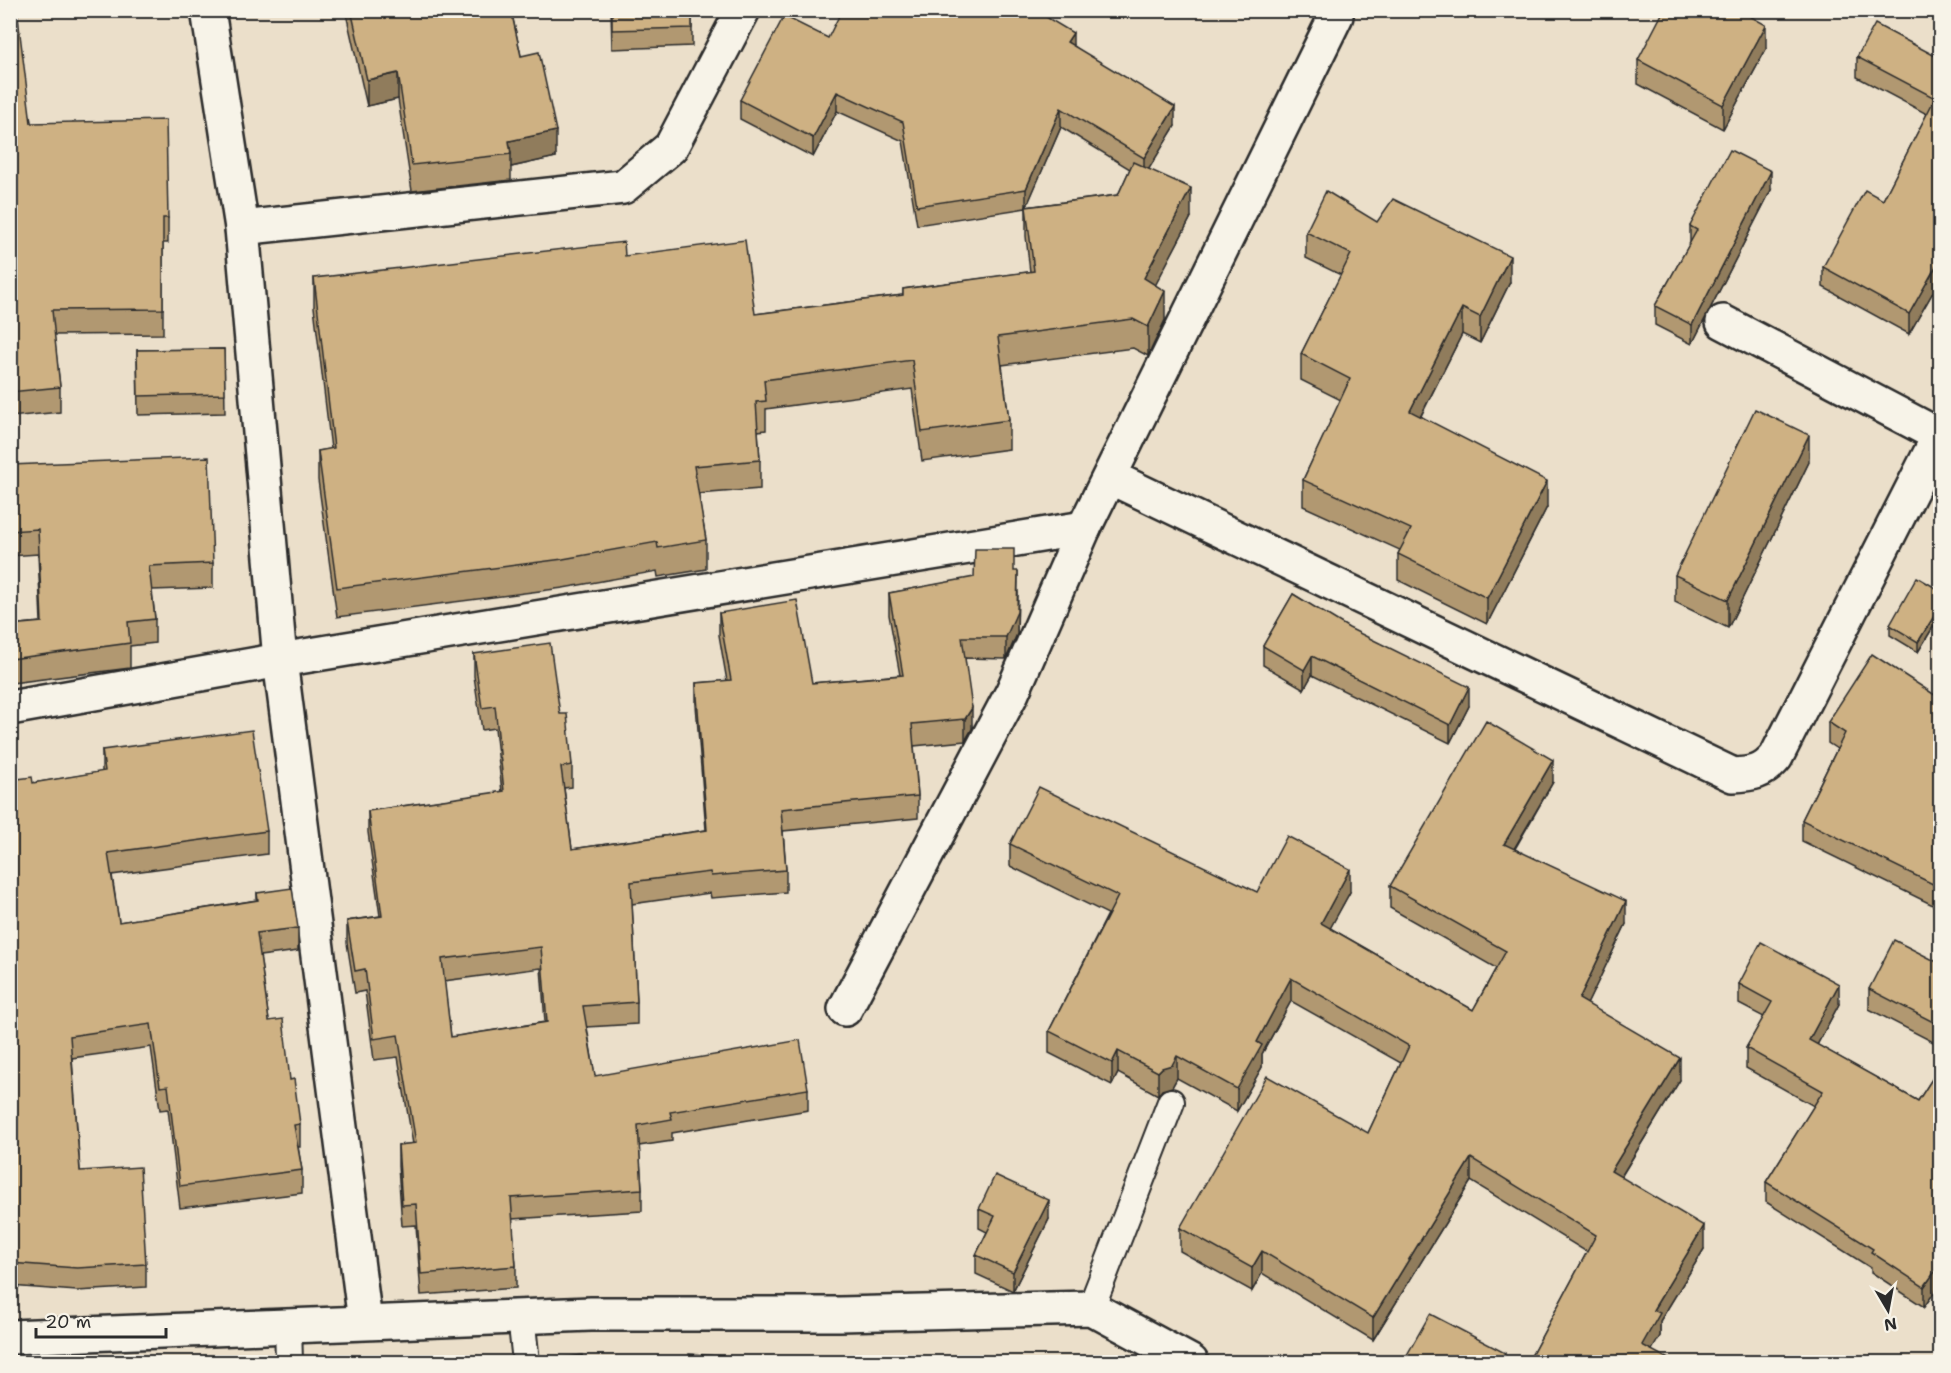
<svg xmlns="http://www.w3.org/2000/svg" width="1951" height="1373" font-family="'Shantell Sans',sans-serif">
	<style>
		.lines { fill: none; stroke-linecap: round; stroke-linejoin: round }
		.lane-casing { stroke: #2b2b2b; stroke-width: 30 }
		.street-casing { stroke: #2b2b2b; stroke-width: 38 }
		.lane { stroke: #f7f3e8; stroke-width: 26 }
		.street { stroke: #f7f3e8; stroke-width: 33 }
		.wall { fill: #b19871; stroke: #2b2b2b; stroke-width: 1.5; fill-rule: evenodd }
		.shaded-wall { fill: #907c5c; stroke: #2b2b2b; stroke-width: 1.5 }
		.building { fill: #ceb183; stroke: #2b2b2b; stroke-width: 1.5; fill-rule: evenodd }
	</style>
	<rect width="100%" height="100%" fill="#ebdfca"/>
	<filter id="ink" filterUnits="userSpaceOnUse"><feTurbulence type="fractalNoise" baseFrequency=".0167" numOctaves="2"/><feDisplacementMap in="SourceGraphic" scale="12" xChannelSelector="R" yChannelSelector="G"/><feConvolveMatrix kernelMatrix="1 2 1 2 8 2 1 2 1" color-interpolation-filters="sRGB"/></filter>
	<g filter="url(#ink)">
		<g class="lines">
			<defs>
				<g id="lane">
					<polyline points="1091,1308 1171,1102"/>
					<polyline points="521,1316 526,1362"/>
					<polyline points="288,1325 289,1362"/>
				</g>
				<g id="street">
					<polyline points="208,10 242,228 280,660 365,1322"/>
					<polyline points="242,228 623,187 671,147 743,10"/>
					<polyline points="1723,322 1940,436"/>
					<path d="M1110,477L1733,775C1752,774 1763,773 1776,757L1940,434"/>
					<polyline points="10,708 280,660 1084,528"/>
					<polyline points="845,1009 1012,693 1084,528 1336,16"/>
					<polyline points="10,1337 591,1314 840,1314 1091,1308 1191,1362"/>
				</g>
			</defs>
			<use href="#lane" class="lane-casing"/>
			<use href="#street" class="street-casing"/>
			<use href="#lane" class="lane"/>
			<use href="#street" class="street"/>
		</g>
		<g class="wall">
			<polygon points="10,10 31,123 168,218 168,243 163,243 163,334 54,335 60,387 60,412 10,417"/>
			<polygon points="347,10 511,10 521,56 556,157 511,167 511,180 412,191 398,99 367,106 347,18"/>
			<polygon points="611,10 692,10 692,46 612,49"/>
			<path d="M1053,10L1049,19L1073,45L1175,126L1148,169L1191,217L1155,285L1165,320L1148,356L1133,348L1002,365L1009,420V449L922,461L912,389L766,409V430L758,431L760,460V489L698,494L706,540V569L658,577L657,571L563,588L337,617L318,480V451L331,449L314,307V278L625,256L755,314L903,295V289L1030,272L1026,236V208L917,225L903,141L837,111L813,157L740,119V100L828,38ZM1061,127L1130,169L1118,195L1026,207Z"/>
			<polygon points="1742,12 1766,49 1723,129 1638,84 1638,60"/>
			<polygon points="1857,57 1941,59 1941,278 1909,334 1823,287 1823,267 1883,200 1927,114 1857,77"/>
			<polygon points="1771,190 1692,344 1655,325 1655,306 1690,243 1690,226"/>
			<polygon points="1377,222 1510,282 1480,343 1462,334 1421,416 1547,507 1487,624 1398,580 1398,554 1400,550 1303,506 1303,480 1341,400 1301,380 1301,354 1341,275 1306,258 1306,232"/>
			<polygon points="224,349 225,413 138,415 137,350"/>
			<polygon points="1809,462 1728,628 1675,602 1675,575"/>
			<polygon points="10,465 213,563 213,588 152,590 155,619 155,643 130,646 130,668 12,683 12,689 10,625 41,622 38,554 10,556"/>
			<path d="M1014,571L1018,593L1017,634L1006,659L965,658L972,729L965,741L914,746L918,796V818L783,831L786,870V892L711,898L710,893L632,904L637,1002V1024L587,1027L595,1076L808,1089V1110L672,1133V1141L639,1146L642,1189V1211L512,1219L516,1266V1288L421,1295L416,1225L402,1226L398,1166V1145L413,1144L398,1057L374,1060L365,991L355,993L347,943V921L380,916L368,832V811L502,792L495,728L482,730L474,676V654L560,714L572,765V787L564,788L572,849L706,830L696,705V683L727,681L719,635V613L812,683L900,675L889,615V593ZM541,968L545,1022L451,1037L444,981Z"/>
			<polygon points="1941,591 1941,614 1918,652 1890,635 1890,625"/>
			<polygon points="1293,594 1469,706 1450,743 1312,675 1304,689 1263,665 1263,646"/>
			<polygon points="1941,699 1941,909 1802,841 1802,820 1837,749 1828,743 1828,722"/>
			<polygon points="102,750 267,831 267,854 112,875 119,922 257,900 257,893 298,928 298,951 260,956 269,1021 290,1080 300,1124 300,1147 298,1147 302,1170 302,1193 180,1208 168,1109 160,1110 151,1047 72,1058 80,1171 146,1264 146,1287 77,1291 10,1286 10,780 33,783 102,772"/>
			<polygon points="1553,782 1515,849 1626,924 1587,1004 1680,1080 1621,1177 1704,1249 1660,1321 1660,1336 1528,1362 1587,1252 1471,1181 1373,1340 1262,1273 1252,1291 1180,1251 1180,1228 1368,1133 1401,1063 1291,1001 1262,1054 1262,1067 1237,1111 1177,1078 1172,1087 1162,1090 1158,1095 1118,1073 1112,1085 1049,1053 1049,1031 1108,914 1010,866 1010,844 1257,892 1350,892 1330,928 1473,1010 1496,968 1390,908 1390,886"/>
			<polygon points="1941,964 1941,1046 1869,1009 1869,989"/>
			<polygon points="1739,984 1839,1004 1817,1045 1918,1101 1941,1065 1941,1283 1924,1307 1871,1272 1871,1268 1766,1202 1766,1182 1814,1106 1746,1068 1746,1048 1764,1017 1739,1004"/>
			<polygon points="979,1209 1049,1219 1013,1291 976,1274 976,1255 987,1232 979,1228"/>
		</g>
		<g class="shaded-wall">
			<polygon points="1043,10 1053,10 1041,33 1041,14"/>
			<polygon points="1766,25 1766,49 1723,129 1723,105"/>
			<polygon points="1073,33 1073,52 1067,42"/>
			<polygon points="398,73 398,99 367,106 367,80"/>
			<polygon points="837,92 837,111 813,157 813,138"/>
			<polygon points="1175,107 1175,126 1144,177 1144,158"/>
			<polygon points="1061,108 1061,127 1026,208 1026,189"/>
			<polygon points="556,131 556,157 511,167 511,154 509,141"/>
			<polygon points="1771,171 1771,190 1692,344 1692,325"/>
			<polygon points="1191,188 1191,217 1144,307 1144,278"/>
			<polygon points="1510,256 1510,282 1480,343 1480,317"/>
			<polygon points="1941,257 1941,278 1909,334 1909,314"/>
			<polygon points="1165,291 1165,320 1148,356 1148,327"/>
			<polygon points="1462,308 1462,334 1410,437 1410,411"/>
			<polygon points="1809,435 1809,462 1728,628 1728,600"/>
			<polygon points="1547,481 1547,507 1487,624 1487,598"/>
			<polygon points="1018,571 1017,634 1006,659 1006,637"/>
			<polygon points="1941,605 1941,614 1918,652 1918,642"/>
			<polygon points="1312,656 1312,675 1304,689 1304,670"/>
			<rect x="10" y="664" width="2" height="25"/>
			<polygon points="1469,687 1469,706 1450,743 1450,725"/>
			<polygon points="972,708 972,729 965,741 965,719"/>
			<polygon points="1553,760 1553,782 1504,866 1504,844"/>
			<polygon points="1350,869 1350,892 1321,945 1321,923"/>
			<polygon points="1626,901 1626,924 1579,1021 1579,999"/>
			<polygon points="1291,978 1291,1001 1262,1054 1262,1067 1237,1111 1237,1089 1257,1042"/>
			<polygon points="1839,984 1839,1004 1809,1060 1809,1040"/>
			<polygon points="1118,1051 1118,1073 1112,1085 1112,1063"/>
			<polygon points="1177,1056 1177,1078 1172,1087 1162,1090 1158,1095 1158,1072 1162,1068"/>
			<polygon points="1680,1058 1680,1080 1611,1193 1611,1171"/>
			<polygon points="1471,1158 1471,1181 1373,1340 1373,1318"/>
			<polygon points="1049,1200 1049,1219 1013,1291 1013,1272"/>
			<polygon points="1704,1226 1704,1249 1660,1321 1660,1336 1645,1362 1642,1345 1653,1310"/>
			<polygon points="1262,1251 1262,1273 1252,1291 1252,1268"/>
			<polygon points="1941,1263 1941,1283 1924,1307 1924,1287"/>
			<polygon points="1505,1353 1505,1362 1499,1362"/>
		</g>
		<g class="building">
			<polygon points="10,10 17,10 31,123 166,120 168,218 163,218 163,309 52,310 60,387 10,392"/>
			<polygon points="351,10 511,10 521,56 539,52 556,131 509,141 511,154 412,165 398,73 367,80"/>
			<polygon points="612,10 692,10 692,28 612,30"/>
			<polygon points="842,10 1043,10 1041,14 1073,33 1067,42 1175,107 1144,158 1061,108 1026,189 917,206 903,122 837,92 813,138 740,100 784,16 828,38"/>
			<polygon points="1664,10 1739,10 1766,25 1723,105 1638,60"/>
			<polygon points="1875,24 1941,59 1941,257 1909,314 1823,267 1865,190 1883,200 1935,98 1857,57"/>
			<polygon points="1730,150 1771,171 1692,325 1655,306 1697,230 1690,226"/>
			<polygon points="1133,162 1191,188 1144,278 1165,291 1148,327 1133,319 998,337 1009,420 922,432 912,360 764,380 766,401 756,402 760,460 694,466 706,540 658,548 657,542 563,559 337,588 318,451 334,448 314,278 624,242 625,256 745,240 755,314 903,295 903,289 1034,271 1026,207 1118,195"/>
			<polygon points="1326,191 1377,222 1393,199 1510,256 1480,317 1462,308 1410,411 1547,481 1487,598 1398,554 1411,529 1303,480 1350,379 1301,354 1351,254 1306,232"/>
			<polygon points="224,349 225,394 138,396 137,350"/>
			<polygon points="1755,409 1809,435 1728,600 1675,575"/>
			<polygon points="209,457 213,563 149,566 155,619 128,622 130,643 11,659 12,664 10,664 10,625 42,622 38,529 10,531 10,465"/>
			<path d="M975,549H1014V571H1018L1017,612L1006,637H962L972,708L965,719L912,724L918,796L781,809L786,870L711,876L710,872L631,882L637,1002L583,1006L595,1076L800,1040L808,1089L670,1112L672,1119L638,1125L642,1189L511,1198L516,1266L421,1274L416,1204L402,1205L398,1145L416,1143L398,1035L374,1039L365,969L355,971L347,921L382,916L368,811L504,791L495,706L482,708L474,654L550,643L560,714H567L572,765L561,767L572,849L707,830L696,683L731,680L719,613L797,600L812,683L903,675L889,593L974,577ZM541,947L547,1022L451,1037L442,959Z"/>
			<polygon points="1917,577 1941,591 1941,605 1918,642 1890,625"/>
			<polygon points="1293,594 1349,628 1469,687 1450,725 1312,656 1304,670 1263,646"/>
			<polygon points="1872,654 1941,699 1941,888 1802,820 1845,733 1828,722"/>
			<polygon points="1486,721 1553,760 1504,844 1626,901 1579,999 1680,1058 1611,1171 1704,1226 1653,1310 1660,1313 1642,1345 1674,1362 1528,1362 1596,1235 1471,1158 1373,1318 1262,1251 1252,1268 1180,1228 1267,1076 1368,1133 1409,1046 1291,978 1257,1042 1262,1045 1237,1089 1177,1056 1172,1065 1162,1068 1158,1072 1118,1051 1112,1063 1049,1031 1118,896 1010,844 1039,787 1257,892 1287,836 1350,869 1321,923 1473,1010 1506,951 1390,886"/>
			<polygon points="252,730 267,831 108,853 119,922 258,900 257,893 292,888 298,928 257,933 269,1021 283,1019 290,1080 294,1079 300,1124 294,1125 302,1170 180,1186 168,1086 160,1087 151,1024 70,1036 80,1171 140,1167 146,1264 77,1268 10,1263 10,780 32,777 33,783 105,771 102,750"/>
			<polygon points="1894,940 1941,964 1941,1026 1869,989"/>
			<polygon points="1761,942 1839,984 1809,1040 1918,1101 1941,1065 1941,1204 1939,1209 1941,1210 1941,1263 1924,1287 1871,1252 1873,1249 1766,1182 1823,1091 1746,1048 1772,1002 1739,984"/>
			<polygon points="995,1175 1049,1200 1013,1272 976,1255 995,1216 979,1209"/>
			<polygon points="1430,1314 1505,1353 1499,1362 1403,1362"/>
			<polygon points="689,1354 776,1360 776,1362 690,1362"/>
			<polygon points="582,1355 583,1362 541,1362 541,1361"/>
			<polygon points="979,1359 989,1362 978,1362"/>
		</g>
	</g>
	<rect width="1951" height="1373" fill="none" stroke="#f7f3e8" stroke-width="36"/>
	<rect x="18" y="18" width="1915" height="1337" fill="none" stroke="#2b2b2b" stroke-width="2" filter="url(#ink)"/>
	<g transform="translate(1888 1310) rotate(170)" stroke="#f7f3e8" stroke-width="4.5" paint-order="stroke">
	<path d="M0-4.5L10 22L0 15L-10 22Z" fill="#2b2b2b"/>
	<text y="-9" font-size="16" font-weight="bold" text-anchor="middle" fill="#2b2b2b">N</text>
	</g>
	<path d="M36 1328v9h130v-9" fill="none" stroke="#2b2b2b" stroke-width="3"/>
	<text x="45" y="1328" font-size="18" fill="#2b2b2b" stroke="#f7f3e8" stroke-width="4.5" paint-order="stroke">20 m</text>
</svg>
